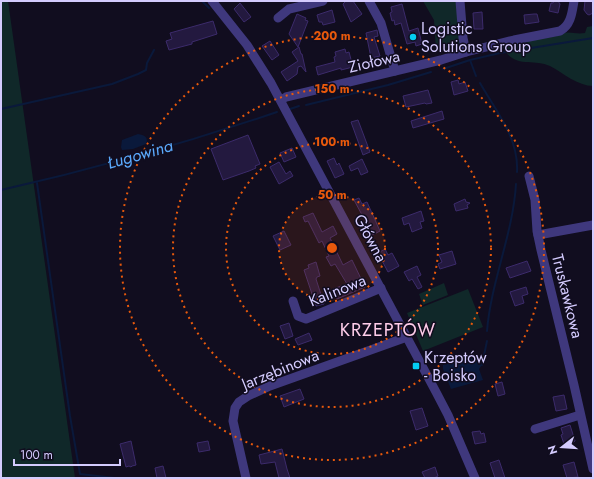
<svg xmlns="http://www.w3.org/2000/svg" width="594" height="479" font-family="Jost,sans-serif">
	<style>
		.green { fill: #102829 }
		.water { fill: #0a193b }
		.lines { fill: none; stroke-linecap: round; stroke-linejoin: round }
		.stream { stroke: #0a193b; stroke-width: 2 }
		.building { fill: #23193f; stroke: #3c2b6b }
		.minor { stroke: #3f387d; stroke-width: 9 }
		.ring { fill: none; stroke: #e8590c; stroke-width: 2; stroke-dasharray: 2 4 }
		.poi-dot { fill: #04ccf2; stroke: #110d1f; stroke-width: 1.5 }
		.labels { text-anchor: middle; stroke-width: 3; stroke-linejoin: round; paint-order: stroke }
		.poi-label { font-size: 16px; fill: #d4cbfe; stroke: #110d1f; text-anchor: start }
		.street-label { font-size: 16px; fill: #d4cbfe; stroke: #110d1f }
		.water-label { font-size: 17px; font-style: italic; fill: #5ba9fc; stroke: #110d1f }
		.quarter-label { font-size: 18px; letter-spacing: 1px; fill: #fecdea; stroke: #110d1f }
		.centre { fill: #e8590c; stroke: #110d1f; stroke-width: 2 }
		.ring-label { font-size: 12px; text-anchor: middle; font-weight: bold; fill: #e8590c; stroke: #110d1f; stroke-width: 3; stroke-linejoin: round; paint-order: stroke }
	</style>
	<rect width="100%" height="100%" fill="#110d1f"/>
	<g class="green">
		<polygon points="1,1 8,1 75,478 1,478"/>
		<polygon points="423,1 456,1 460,45 436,51 434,20"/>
		<path d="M593,26V86C578,86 563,73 550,66C533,58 515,69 503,48L505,45L508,44L557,36C569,29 573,35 585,33L587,27Z"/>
		<polygon points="444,283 448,295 423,305 419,294"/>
		<polygon points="468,289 483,327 423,351 407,313"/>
	</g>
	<g class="water">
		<path d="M138,134C144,135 149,137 146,144L133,149L122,150L121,147L122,140Z"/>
		<polygon points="473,358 477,359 479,364 482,365 479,369 483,380 451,389 443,369 443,365"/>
	</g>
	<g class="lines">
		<g class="stream">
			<polyline points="202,1 209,8"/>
			<polyline points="470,60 476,76"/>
			<polyline points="443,69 470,60 500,53 593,38"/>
			<path d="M480,83C496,111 519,138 517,172"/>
			<polyline points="306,105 388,85 431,72"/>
			<polyline points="1,109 112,84 138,74 146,70 147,63 154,50"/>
			<polyline points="290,109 299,106"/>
			<polyline points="37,183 70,416 80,474 115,478"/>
			<path d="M1,190C95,169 186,143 277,112"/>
			<path d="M487,331C491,281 513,234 516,184"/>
			<polyline points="482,365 487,341"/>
		</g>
	</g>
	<g class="building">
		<polygon points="346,1 353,1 362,14 351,22 343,4"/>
		<polygon points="554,1 558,1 560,4 558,13 549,11 551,3 553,3"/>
		<polygon points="585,1 593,1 593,13 589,15 587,14 584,10"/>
		<polygon points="240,3 251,17 244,22 234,9"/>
		<polygon points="402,4 409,31 418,28 422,44 416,46 415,42 407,44 401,23 395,25 394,20 392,21 390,13 392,12 391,7"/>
		<polygon points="332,10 335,22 323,25 322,22 319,22 317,15"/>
		<polygon points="482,12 483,29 474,29 473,13"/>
		<polygon points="297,14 306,18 305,20 308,21 298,47 289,34"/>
		<polygon points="534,14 537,14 539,22 525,24 524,15"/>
		<polygon points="213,21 217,34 192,42 192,44 169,50 166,41 172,39 170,33"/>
		<polygon points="377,30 378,36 374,37 380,56 371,58 366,33"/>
		<polygon points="270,41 279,55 272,60 262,46"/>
		<polygon points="299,47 301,54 302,54 306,72 301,66 298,67 297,74 287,81 281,72 298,61 292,52"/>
		<polygon points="345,49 346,53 349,52 353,67 341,70 341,68 318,75 316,67 335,62 334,57 336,56 335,52"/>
		<polygon points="458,80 459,84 465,82 468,91 454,95 451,82"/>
		<polygon points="428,90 432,103 426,104 425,103 406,107 403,96"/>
		<polygon points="442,111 444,119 413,128 411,121"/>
		<polygon points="358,120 370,152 363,155 351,122"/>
		<polygon points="248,135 260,164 255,166 256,168 249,171 223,180 211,149"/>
		<polygon points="292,148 296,157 284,162 280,153"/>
		<polygon points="334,158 337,165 339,163 344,174 335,178 327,161"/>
		<polygon points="362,159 368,172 361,175 358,168 351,171 349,166"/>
		<polygon points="279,162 286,174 290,171 293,176 279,184 270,167"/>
		<polygon points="359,198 362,204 367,202 380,231 369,237 365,228 368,226 354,200"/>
		<polygon points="465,199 466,202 470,203 467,205 468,208 456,211 454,204"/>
		<polygon points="421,211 424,221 420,222 422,228 412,232 409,223 404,225 402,218"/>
		<polygon points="313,213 322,232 333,226 337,234 330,238 343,265 352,260 365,287 337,299 333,289 347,284 335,264 331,266 326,257 329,256 322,241 319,243 308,221 305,222 303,217"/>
		<polygon points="284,231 291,245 280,250 273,236"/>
		<polygon points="385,249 388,255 392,253 399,266 388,272 378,253"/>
		<polygon points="452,251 456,264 440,269 438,264 442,262 439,255"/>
		<polygon points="527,261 531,271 510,278 506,268"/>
		<polygon points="316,262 320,276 317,277 316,279 324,304 316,306 304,270 309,268 308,265"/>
		<polygon points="417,266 421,275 417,277 422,287 418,289 412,279 409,281 404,272"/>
		<polygon points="526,287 528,294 522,296 524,303 515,306 510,292"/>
		<polygon points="289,323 293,336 285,339 280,326"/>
		<polygon points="309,333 312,340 298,345 295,339"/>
		<polygon points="502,382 505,394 498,396 495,384"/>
		<polygon points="300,389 304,399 284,407 280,396"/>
		<polygon points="564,395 567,409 556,411 553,397"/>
		<polygon points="422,408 428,426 416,430 410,411"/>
		<polygon points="570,425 575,441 571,444 568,443 564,444 561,435 563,434 561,428"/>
		<polygon points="480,431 481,434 484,433 486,442 475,444 472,432"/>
		<polygon points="131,441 136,465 132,466 131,467 129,466 126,467 120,444"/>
		<polygon points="208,441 210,450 199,452 197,443"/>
		<polygon points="282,449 287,469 290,478 279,478 275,462 261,464 259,455"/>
		<polygon points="499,460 505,478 495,478 490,463"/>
		<polygon points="574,462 578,477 567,478 563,465"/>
		<polygon points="163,466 166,478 157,478 155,468"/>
		<polygon points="435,467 438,476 434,478 425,478 422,472"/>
	</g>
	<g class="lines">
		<g class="minor">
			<polyline points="212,1 247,45 271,83 436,392 448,415 475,478"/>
			<polyline points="369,1 381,23 395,71"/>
			<polyline points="460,1 463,38 466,52"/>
			<polyline points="278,18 289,9 323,1"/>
			<path d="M281,100L286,97L441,60L466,52L514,40L560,31C571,25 572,13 574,1"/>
			<polyline points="529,176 535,200 537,231 541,250 574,385 593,469"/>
			<polyline points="538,235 593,225"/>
			<polyline points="293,301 298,316 306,319 381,288"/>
			<polyline points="535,429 580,415"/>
			<polyline points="246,478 233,421 235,408 239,402 248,396 270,386 407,337"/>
		</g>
	</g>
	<circle cx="332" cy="248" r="53" fill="#e8590c" fill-opacity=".12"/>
	<g class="ring">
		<circle cx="332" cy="248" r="53"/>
		<circle cx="332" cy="248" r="106"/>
		<circle cx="332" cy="248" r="159"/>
		<circle cx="332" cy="248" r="212"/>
	</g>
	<g class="poi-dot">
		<circle cx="413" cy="37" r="4"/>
		<rect x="412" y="362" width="8" height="8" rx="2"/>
	</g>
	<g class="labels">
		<g class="poi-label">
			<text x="421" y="34">Logistic<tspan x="421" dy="18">Solutions Group</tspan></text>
			<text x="424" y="363">Krzeptów<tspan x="424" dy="18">- Boisko</tspan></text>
		</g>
		<g class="street-label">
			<text transform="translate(374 61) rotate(-13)" y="6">Ziołowa</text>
			<text transform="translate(371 238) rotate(62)" y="6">Główna</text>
			<text transform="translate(337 290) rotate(-22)" y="6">Kalinowa</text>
			<text transform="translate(568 296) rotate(76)" y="6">Truskawkowa</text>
			<text transform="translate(280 369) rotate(-22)" y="6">Jarzębinowa</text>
		</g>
		<g class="water-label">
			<text transform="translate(140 154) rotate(-16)" y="6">Ługowina</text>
		</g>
		<g class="quarter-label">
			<text x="388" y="336">KRZEPTÓW</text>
		</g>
	</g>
	<circle cx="332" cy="248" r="6" class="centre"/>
	<g class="ring-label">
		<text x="332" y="40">200 m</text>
		<text x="332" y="93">150 m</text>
		<text x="332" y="146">100 m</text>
		<text x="332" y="199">50 m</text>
	</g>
	<rect width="594" height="479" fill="none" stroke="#d4cbfe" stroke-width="4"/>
	<g transform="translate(562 447) rotate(253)" stroke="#110d1f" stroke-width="3" paint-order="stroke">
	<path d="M0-3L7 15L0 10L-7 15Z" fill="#d4cbfe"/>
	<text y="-6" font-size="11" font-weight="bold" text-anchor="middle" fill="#d4cbfe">N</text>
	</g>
	<path d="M14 459v6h106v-6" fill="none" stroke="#d4cbfe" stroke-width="2"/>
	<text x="20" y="459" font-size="12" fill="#d4cbfe" stroke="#110d1f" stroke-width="3" paint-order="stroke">100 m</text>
</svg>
